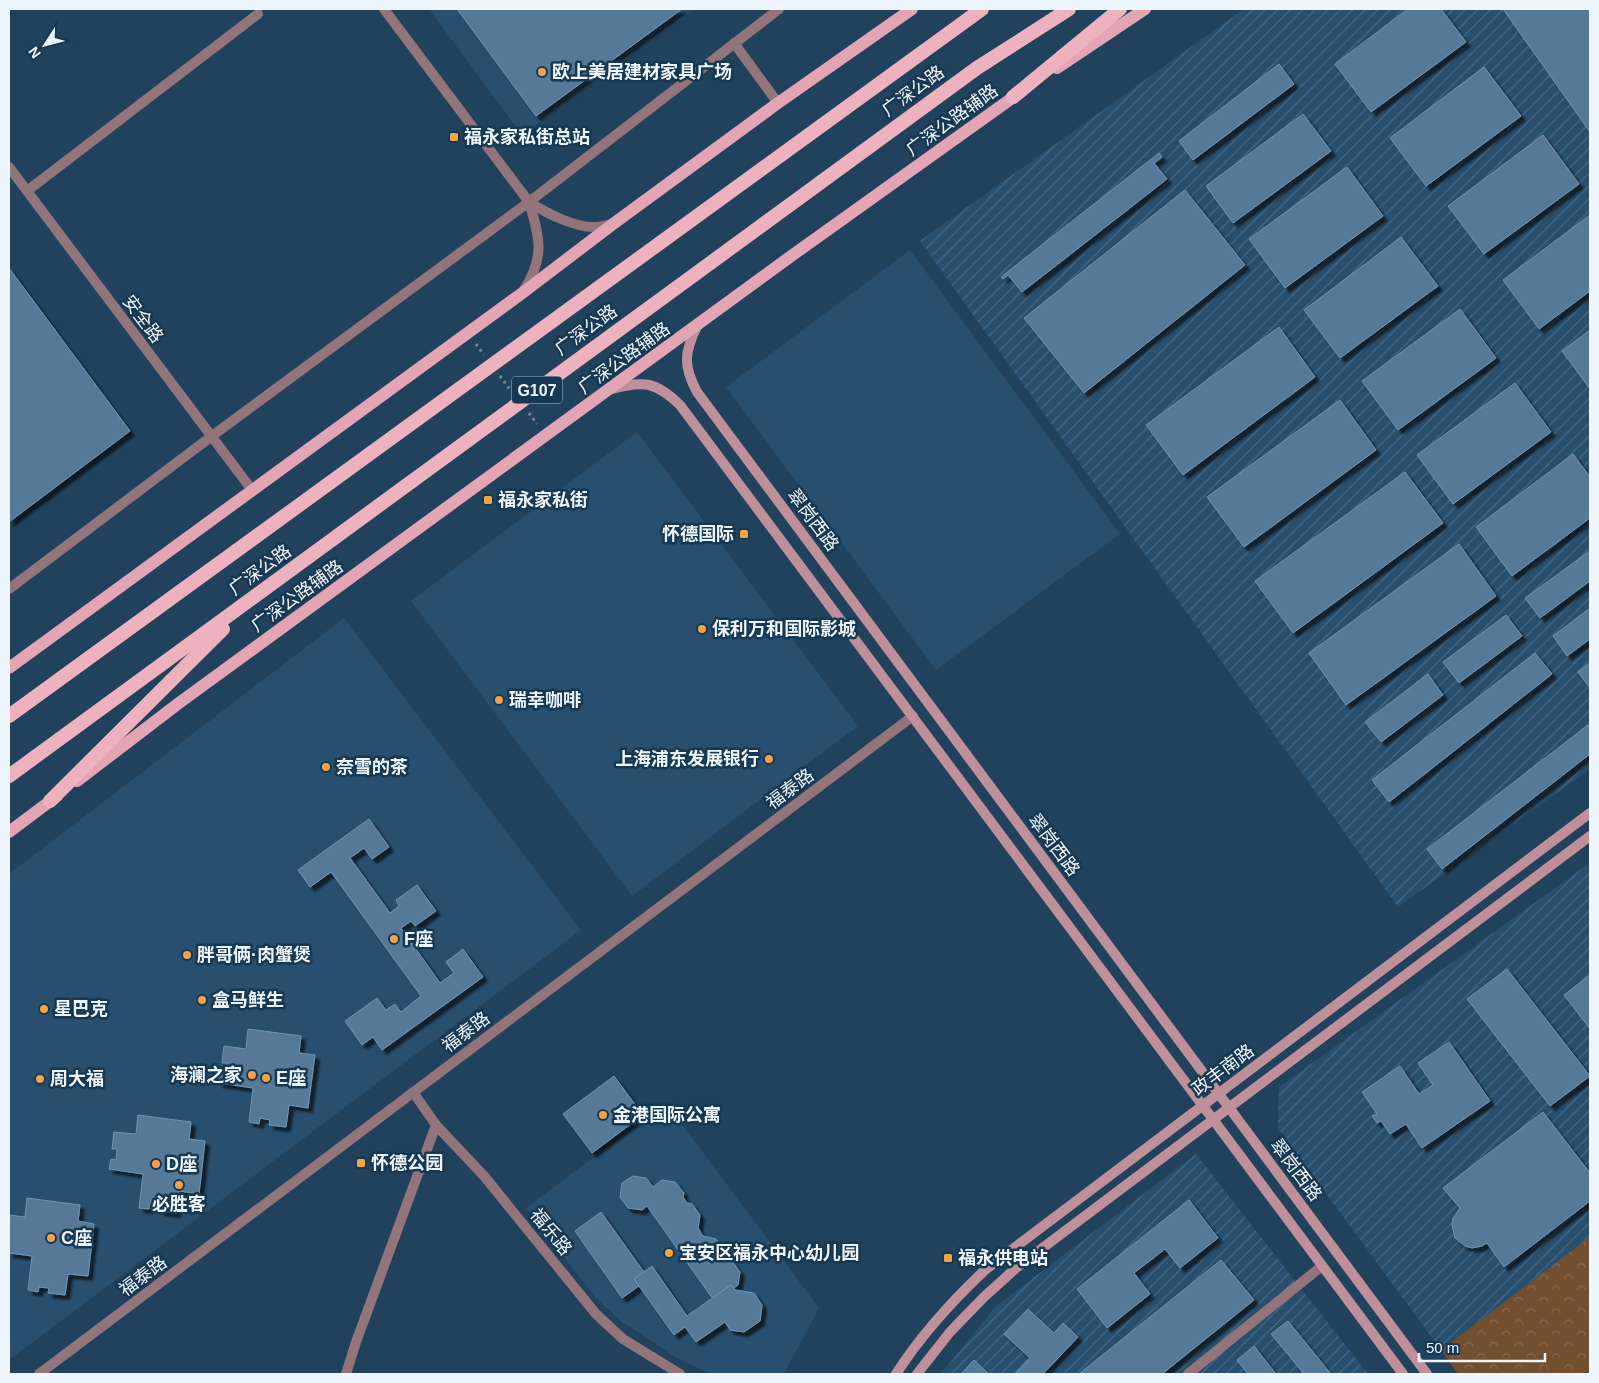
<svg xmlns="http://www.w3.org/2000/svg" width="1599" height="1383" font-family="Helvetica,'Noto Sans SC',sans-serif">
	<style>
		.built { fill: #284f6e }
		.industrial { fill: url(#industrial-furrows) }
		.park { fill: url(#park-crowns) }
		.building { fill: #567997; stroke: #7195b3; filter: url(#shadow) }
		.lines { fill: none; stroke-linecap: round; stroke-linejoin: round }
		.path { stroke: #70879a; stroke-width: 3; stroke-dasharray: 2.5 4; stroke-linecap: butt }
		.service { stroke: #92747a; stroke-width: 10 }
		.minor { stroke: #92747a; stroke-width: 10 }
		.tertiary { stroke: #92747a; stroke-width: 10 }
		.secondary { stroke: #c0909a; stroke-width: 10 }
		.primary { stroke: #e3a5b3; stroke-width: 12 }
		.trunk { stroke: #eeb2bf; stroke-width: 14 }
		.poi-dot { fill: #f6a247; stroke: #163852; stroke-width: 2 }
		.labels { text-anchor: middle; stroke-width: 5; stroke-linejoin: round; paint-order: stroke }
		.shield { fill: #163852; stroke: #adbdca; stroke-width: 1 }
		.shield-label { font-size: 16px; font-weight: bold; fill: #eef6fd }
		.poi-label { font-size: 18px; font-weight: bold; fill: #eef6fd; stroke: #163852; text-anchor: start }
		.street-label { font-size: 18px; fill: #eef6fd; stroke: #163852 }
	</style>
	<defs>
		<pattern id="industrial-furrows" width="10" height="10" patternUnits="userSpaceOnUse" patternTransform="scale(1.25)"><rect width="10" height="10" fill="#284f6e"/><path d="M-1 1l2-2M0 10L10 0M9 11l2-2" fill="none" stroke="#486984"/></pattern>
		<pattern id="park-crowns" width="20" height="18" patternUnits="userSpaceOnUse" patternTransform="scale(1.25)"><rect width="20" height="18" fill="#72502f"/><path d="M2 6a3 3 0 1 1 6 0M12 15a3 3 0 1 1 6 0" fill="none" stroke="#866a4e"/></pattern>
		<filter id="shadow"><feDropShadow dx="4.5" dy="4.5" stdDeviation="1" flood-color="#0009"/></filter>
	</defs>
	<rect width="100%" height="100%" fill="#21425d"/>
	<g class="built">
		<polygon points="429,9 695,9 522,135"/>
		<polygon points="910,250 1120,534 936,670 726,387"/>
		<polygon points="637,432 858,726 632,896 411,601"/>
		<polygon points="344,618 581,930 9,1360 9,874"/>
		<polygon points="666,1103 819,1308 784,1374 712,1374 680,1360 621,1321 595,1297 526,1208"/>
	</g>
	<g class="industrial">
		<polygon points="1244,9 1590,9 1590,769 1398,907 920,241"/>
		<polygon points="1590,863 1590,1237 1441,1350 1278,1128 1279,1087"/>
		<polygon points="1196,1154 1368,1374 941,1374 995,1307"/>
	</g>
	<polygon class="park" points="1590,1237 1590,1374 1458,1374 1441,1350"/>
	<g class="building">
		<polygon points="457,9 682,9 536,116"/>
		<polygon points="1408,9 1441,9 1466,42 1371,112 1335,64"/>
		<polygon points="1503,9 1590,9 1590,132"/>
		<polygon points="1279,64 1294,84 1193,160 1179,141"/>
		<polygon points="1484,67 1521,116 1426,186 1390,138"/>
		<polygon points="1303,114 1331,151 1233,223 1206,186"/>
		<polygon points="1543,135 1579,184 1484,254 1448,206"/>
		<polygon points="1159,153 1162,157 1154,163 1167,179 1022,292 1008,275 1003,279 1001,277"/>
		<polygon points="1347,167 1383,216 1285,288 1249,239"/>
		<polygon points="1185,190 1245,265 1084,393 1024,318"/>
		<polygon points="1590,215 1590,291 1539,329 1503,280"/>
		<polygon points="1401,237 1438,286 1340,358 1304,310"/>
		<polygon points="9,268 130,431 9,522"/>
		<polygon points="1460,309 1496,358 1398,430 1362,381"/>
		<polygon points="1279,327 1315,377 1183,475 1146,425"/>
		<polygon points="1590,330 1590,389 1562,351"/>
		<polygon points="1515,383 1551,432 1453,504 1417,455"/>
		<polygon points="1340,400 1376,450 1244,547 1207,497"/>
		<polygon points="1573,454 1590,477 1590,518 1512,576 1476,527"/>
		<polygon points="1405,472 1443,523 1293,633 1255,581"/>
		<polygon points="1459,544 1496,596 1346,705 1309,653"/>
		<polygon points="1590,551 1590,581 1540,618 1525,598"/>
		<polygon points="1590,608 1590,639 1567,656 1553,636"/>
		<polygon points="1506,615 1522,636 1459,683 1443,662"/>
		<polygon points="1535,653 1552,674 1389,802 1372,780"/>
		<polygon points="1590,663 1590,688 1578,672"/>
		<polygon points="1428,674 1443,695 1381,742 1365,722"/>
		<polygon points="1588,725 1590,728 1590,754 1442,869 1427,849"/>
		<polygon points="369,819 389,847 372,859 364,848 350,858 390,913 399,906 396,900 417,885 436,911 415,926 411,921 401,928 440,983 454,973 446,962 463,949 483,977 382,1050 373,1037 362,1045 345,1021 377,998 386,1010 395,1004 401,1012 421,996 331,872 310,887 298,870"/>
		<polygon points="1507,969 1590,1076 1550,1106 1467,999"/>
		<polygon points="1590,975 1590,1029 1564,995"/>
		<polygon points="248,1029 301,1036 299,1053 315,1055 308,1108 289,1105 286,1127 269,1125 270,1120 260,1118 259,1124 249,1122 253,1088 219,1083 220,1073 225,1074 227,1063 222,1063 224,1046 246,1049"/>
		<polygon points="1449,1042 1490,1101 1422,1148 1406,1124 1390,1134 1381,1121 1377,1123 1372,1116 1377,1114 1362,1092 1400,1066 1419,1094 1433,1085 1418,1063"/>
		<polygon points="614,1076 643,1115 592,1153 563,1114"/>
		<polygon points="1543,1112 1590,1173 1590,1201 1504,1267 1487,1243 1482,1246 1472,1248 1465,1246 1455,1238 1452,1225 1453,1218 1460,1208 1443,1188"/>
		<polygon points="138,1115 191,1122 189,1139 205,1141 199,1194 179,1191 176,1213 159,1211 160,1206 150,1204 149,1209 139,1208 143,1174 109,1169 111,1159 116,1160 117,1149 112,1149 114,1132 136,1134"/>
		<polygon points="633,1176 646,1178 653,1187 662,1180 675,1182 684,1193 683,1197 687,1203 692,1204 700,1215 698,1228 703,1236 716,1239 724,1250 724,1254 728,1260 732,1261 740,1272 738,1285 715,1302 647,1206 642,1210 628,1208 620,1197 622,1183"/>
		<polygon points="27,1198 80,1205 78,1221 94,1224 88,1276 68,1274 65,1295 48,1293 49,1288 39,1287 38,1292 28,1290 32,1256 9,1253 9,1215 25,1217"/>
		<polygon points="1189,1200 1218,1238 1180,1268 1165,1249 1134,1273 1150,1294 1107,1328 1077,1289"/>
		<polygon points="601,1212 649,1279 622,1298 575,1231"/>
		<polygon points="1221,1260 1254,1300 1162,1374 1079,1374"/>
		<polygon points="652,1266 687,1316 731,1285 735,1290 754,1293 762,1305 760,1321 744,1332 730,1330 725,1322 696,1342 685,1327 674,1335 634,1279"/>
		<polygon points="1028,1309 1054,1333 1063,1323 1078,1337 1043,1374 1015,1374 1030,1358 1004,1334"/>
		<polygon points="1288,1321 1331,1374 1304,1374 1271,1334"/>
		<polygon points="1254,1346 1276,1374 1248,1374 1237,1360"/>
		<polygon points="974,1360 989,1374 961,1374"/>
	</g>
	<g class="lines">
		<g class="path">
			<polyline points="476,344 484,355"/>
			<polyline points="500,376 511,391"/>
			<polyline points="529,413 537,424"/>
		</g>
		<polyline class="service" points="1188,1374 1322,1266"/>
		<g class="minor">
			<polyline points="734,43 778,103"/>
			<polyline points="9,167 252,490"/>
			<polyline points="27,191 258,14"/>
			<polyline points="9,589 212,436 529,202 779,9"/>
			<polyline points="413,1092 436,1125 484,1176 596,1314 623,1339 680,1374"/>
			<polyline points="39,1374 913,716"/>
			<polyline points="346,1374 356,1342 436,1125"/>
		</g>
		<g class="tertiary">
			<path d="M384,9L529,202C540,238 545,257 524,290"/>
			<path d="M529,202C546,213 575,228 596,227C601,227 607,225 612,224"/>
		</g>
		<g class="secondary">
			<path d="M697,326C684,353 683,366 697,392L1427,1374"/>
			<path d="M612,389C644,380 656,382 680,405L1403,1374"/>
			<path d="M896,1374C921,1335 951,1302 985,1270L1590,813"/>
			<polyline points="917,1374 950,1332 984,1297 1016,1268 1590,836"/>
		</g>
		<g class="primary">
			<polyline points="1057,68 1145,9"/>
			<polyline points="9,668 521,294 613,224 778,103 912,9"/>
			<polyline points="77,781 179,703 794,254 1022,91"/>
			<polyline points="9,832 57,796"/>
		</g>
		<g class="trunk">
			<polyline points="1013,97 1120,9"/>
			<polyline points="9,716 982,9"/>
			<polyline points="9,776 977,68 1069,9"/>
			<polyline points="50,801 223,629"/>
		</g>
	</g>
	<g class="poi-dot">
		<circle cx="542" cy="72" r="5"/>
		<rect x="449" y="132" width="10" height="10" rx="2.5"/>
		<rect x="483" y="495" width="10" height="10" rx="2.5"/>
		<rect x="739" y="529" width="10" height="10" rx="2.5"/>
		<circle cx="702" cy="629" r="5"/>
		<circle cx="499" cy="700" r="5"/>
		<circle cx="769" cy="759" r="5"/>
		<circle cx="326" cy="767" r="5"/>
		<circle cx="394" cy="939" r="5"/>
		<circle cx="187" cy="955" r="5"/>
		<circle cx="202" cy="1000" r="5"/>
		<circle cx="44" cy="1009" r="5"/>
		<circle cx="252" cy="1075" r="5"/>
		<circle cx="266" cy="1078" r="5"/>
		<circle cx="40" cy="1079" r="5"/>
		<circle cx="603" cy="1115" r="5"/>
		<rect x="356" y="1158" width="10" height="10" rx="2.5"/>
		<circle cx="156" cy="1164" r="5"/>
		<circle cx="179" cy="1185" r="5"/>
		<circle cx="51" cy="1238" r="5"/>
		<circle cx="669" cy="1253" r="5"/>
		<rect x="943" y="1253" width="10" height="10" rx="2.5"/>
	</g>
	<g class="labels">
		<rect class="shield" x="512" y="376.5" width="50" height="27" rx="4"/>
		<g class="shield-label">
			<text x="537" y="396">G107</text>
		</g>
		<g class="poi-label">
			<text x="552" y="78">欧上美居建材家具广场</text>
			<text x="464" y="143">福永家私街总站</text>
			<text x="498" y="506">福永家私街</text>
			<text x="734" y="540" text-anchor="end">怀德国际</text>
			<text x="712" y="635">保利万和国际影城</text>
			<text x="509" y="706">瑞幸咖啡</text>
			<text x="759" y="765" text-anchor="end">上海浦东发展银行</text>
			<text x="336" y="773">奈雪的茶</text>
			<text x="404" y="945">F座</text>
			<text x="197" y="961">胖哥俩·肉蟹煲</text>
			<text x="212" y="1006">盒马鲜生</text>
			<text x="54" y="1015">星巴克</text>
			<text x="242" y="1081" text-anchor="end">海澜之家</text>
			<text x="276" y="1084">E座</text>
			<text x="50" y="1085">周大福</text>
			<text x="613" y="1121">金港国际公寓</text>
			<text x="371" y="1169">怀德公园</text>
			<text x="166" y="1170">D座</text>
			<text x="179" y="1210" text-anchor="middle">必胜客</text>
			<text x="61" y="1244">C座</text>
			<text x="679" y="1259">宝安区福永中心幼儿园</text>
			<text x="958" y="1264">福永供电站</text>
		</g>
		<g class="street-label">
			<text transform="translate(913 91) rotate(-36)" y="6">广深公路</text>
			<text transform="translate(952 120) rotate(-36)" y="6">广深公路辅路</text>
			<text transform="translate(143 319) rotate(53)" y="6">安全路</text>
			<text transform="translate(586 330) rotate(-36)" y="6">广深公路</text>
			<text transform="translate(624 358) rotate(-36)" y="6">广深公路辅路</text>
			<text transform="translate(813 520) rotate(53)" y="6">翠岗西路</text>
			<text transform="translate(260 570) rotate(-36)" y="6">广深公路</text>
			<text transform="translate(297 596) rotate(-36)" y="6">广深公路辅路</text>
			<text transform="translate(790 789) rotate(-37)" y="6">福泰路</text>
			<text transform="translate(1054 845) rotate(53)" y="6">翠岗西路</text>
			<text transform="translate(466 1032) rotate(-37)" y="6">福泰路</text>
			<text transform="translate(1223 1070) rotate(-37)" y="6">政丰南路</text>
			<text transform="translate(1296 1170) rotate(53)" y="6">翠岗西路</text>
			<text transform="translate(551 1232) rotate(51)" y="6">福乐路</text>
			<text transform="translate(143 1276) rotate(-37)" y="6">福泰路</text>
		</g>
	</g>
	<rect width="1599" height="1383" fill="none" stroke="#eef6fd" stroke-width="20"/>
	<g transform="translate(45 45) rotate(234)" stroke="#163852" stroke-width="4" paint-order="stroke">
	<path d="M0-4L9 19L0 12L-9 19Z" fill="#eef6fd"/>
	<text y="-8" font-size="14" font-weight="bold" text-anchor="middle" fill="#eef6fd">N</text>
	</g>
	<path d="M1419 1353v8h126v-8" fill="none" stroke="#eef6fd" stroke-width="2.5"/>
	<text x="1426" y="1353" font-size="15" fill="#eef6fd" stroke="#163852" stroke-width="4" paint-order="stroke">50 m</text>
</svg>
